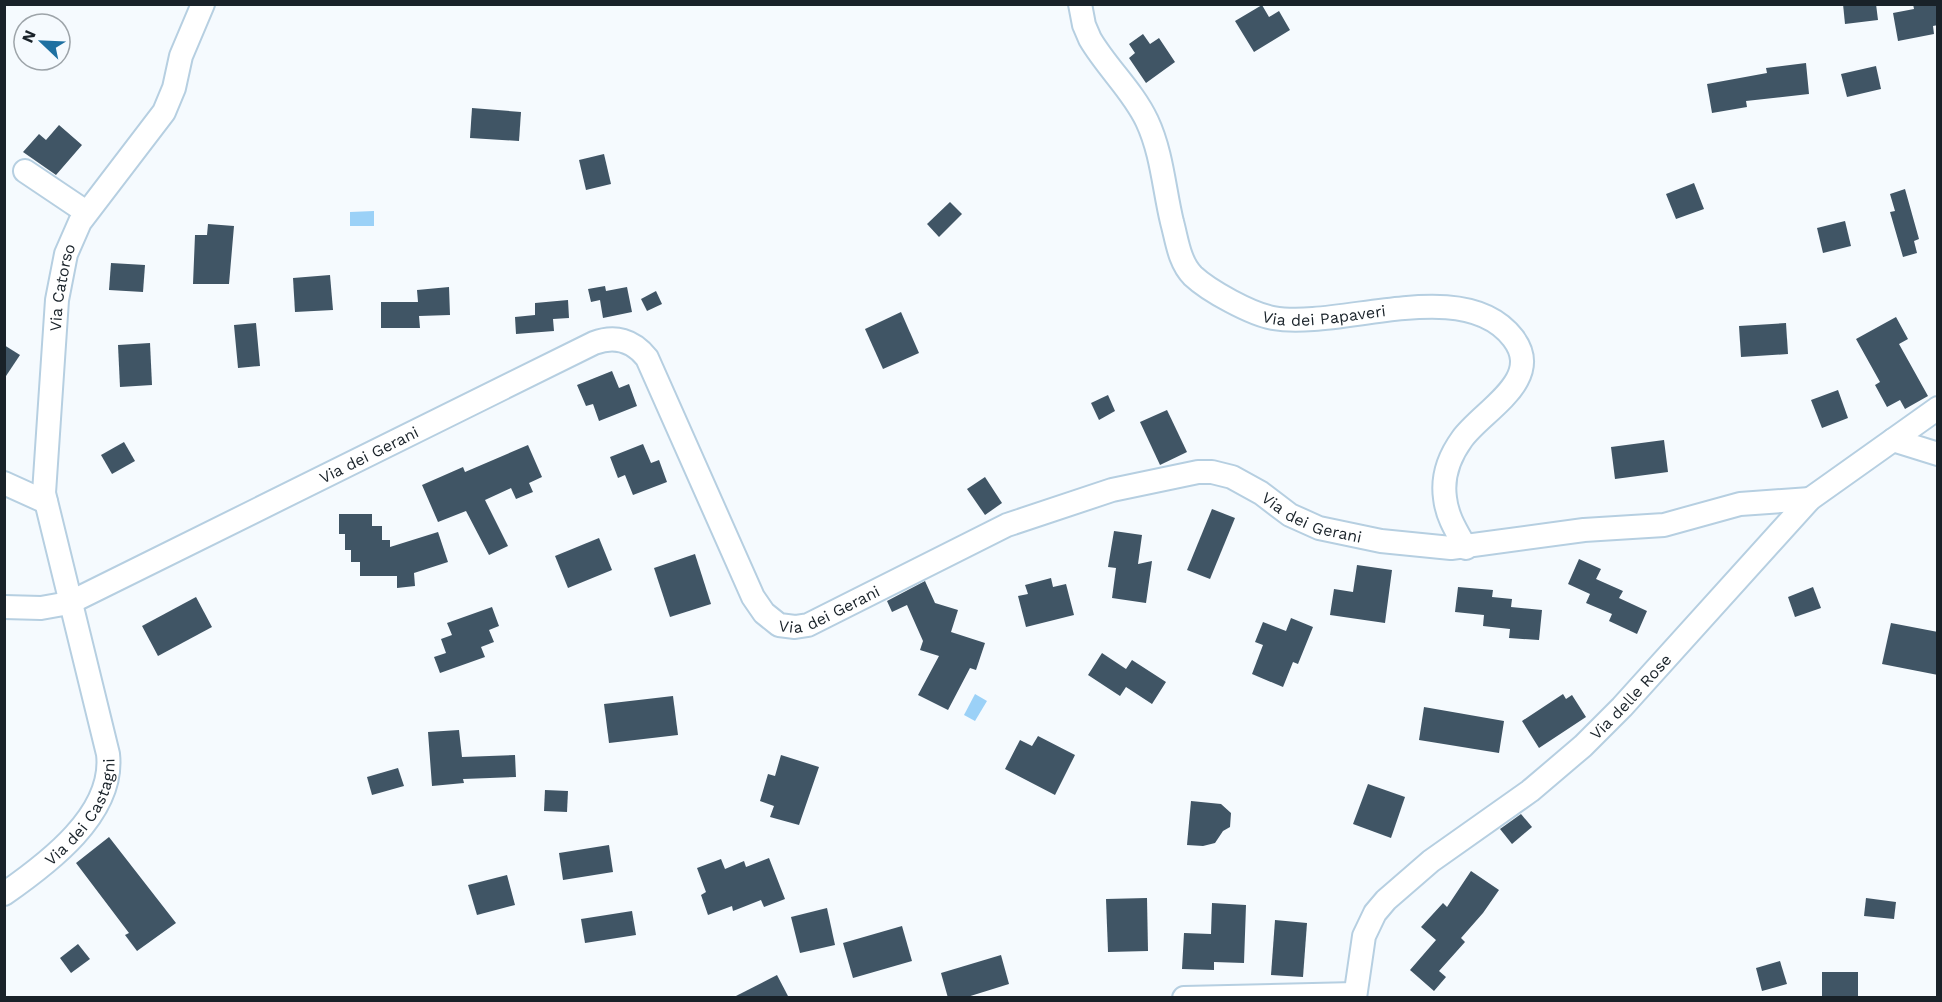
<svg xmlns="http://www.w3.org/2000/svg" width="1942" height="1002" font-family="'Work Sans',sans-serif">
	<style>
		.water { fill: #9bd1f7 }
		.building { fill: #405565 }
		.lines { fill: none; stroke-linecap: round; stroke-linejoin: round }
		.minor-casing { stroke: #b6cfe1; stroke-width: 26 }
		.minor { stroke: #fff; stroke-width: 22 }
		.labels { text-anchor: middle; stroke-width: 6; stroke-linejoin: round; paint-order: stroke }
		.street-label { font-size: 16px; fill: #192229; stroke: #f5fafe }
	</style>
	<rect width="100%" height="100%" fill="#f5fafe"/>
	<g class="water">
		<polygon points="374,211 374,226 350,226 350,212"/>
		<polygon points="975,694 987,701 975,721 964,715"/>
	</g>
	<g class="building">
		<polygon points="1843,4 1876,4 1878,20 1845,24"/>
		<polygon points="1913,4 1938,4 1938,25 1933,26 1934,34 1898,41 1893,13 1914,9"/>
		<polygon points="1262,5 1269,17 1279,11 1290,30 1254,52 1235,21"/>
		<polygon points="1143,34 1150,44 1159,38 1175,62 1146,83 1129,58 1135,53 1129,44"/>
		<polygon points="1806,63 1809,94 1746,101 1747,107 1712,113 1707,84 1767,73 1766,68"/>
		<polygon points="1876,66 1881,89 1847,97 1841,74"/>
		<polygon points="472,108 521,112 519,141 470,138"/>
		<polygon points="59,125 82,145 56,175 23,152 39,134 46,140"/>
		<polygon points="604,154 611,184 586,190 579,160"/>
		<polygon points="1694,183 1704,209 1676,219 1666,194"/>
		<polygon points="1905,189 1919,239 1914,241 1917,253 1903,257 1890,212 1895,211 1890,194"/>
		<polygon points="950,202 962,214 939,237 927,224"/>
		<polygon points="1845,221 1851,246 1823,253 1817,228"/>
		<polygon points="208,224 234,226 229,284 193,284 195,235 207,235"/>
		<polygon points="111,263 145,265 143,292 109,290"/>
		<polygon points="330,275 333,310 295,312 293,278"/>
		<polygon points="605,286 606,291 627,287 632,312 603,318 600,300 591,302 588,289"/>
		<polygon points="449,287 450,315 419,316 420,328 381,328 381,302 418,302 417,290"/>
		<polygon points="656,291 662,304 647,311 641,299"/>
		<polygon points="568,300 569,318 553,319 554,331 516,334 515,317 535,315 535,303"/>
		<polygon points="901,312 919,353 883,369 865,329"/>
		<polygon points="1896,317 1908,339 1899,344 1928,396 1905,409 1900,400 1887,407 1875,385 1880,382 1856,339"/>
		<polygon points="256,323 260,366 238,368 234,325"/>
		<polygon points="1786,323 1788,354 1741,357 1739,326"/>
		<polygon points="150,343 152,385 120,387 118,345"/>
		<polygon points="4,345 20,355 4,379"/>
		<polygon points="612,371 619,388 629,384 637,406 599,421 593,404 586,406 577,385"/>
		<polygon points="1838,390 1848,418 1822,428 1811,400"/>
		<polygon points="1108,395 1115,411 1099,420 1091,403"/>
		<polygon points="1167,410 1187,452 1160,465 1140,422"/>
		<polygon points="1664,440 1668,472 1615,479 1611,447"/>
		<polygon points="124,442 135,461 112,474 101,455"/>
		<polygon points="643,444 651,463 659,460 667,482 633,495 625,475 618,478 610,457"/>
		<polygon points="528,445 542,477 529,483 533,492 516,499 511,488 485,500 508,546 489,555 466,511 438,522 422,485 463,467 465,472"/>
		<polygon points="985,477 1002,503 985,515 967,489"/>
		<polygon points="1212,509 1235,518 1210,579 1187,570"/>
		<polygon points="339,514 372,514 372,526 382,526 382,540 390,540 390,547 438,532 448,562 414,573 415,586 397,588 397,576 360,576 360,562 351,562 351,550 345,550 345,534 339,534"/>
		<polygon points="1114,531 1142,535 1138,564 1152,561 1146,603 1112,598 1116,568 1108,567"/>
		<polygon points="599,538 612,570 568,588 555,556"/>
		<polygon points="695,554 711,604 670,617 654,568"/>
		<polygon points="1579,559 1601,569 1596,579 1623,591 1619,598 1647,611 1637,634 1609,621 1612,614 1586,603 1590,594 1568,584"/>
		<polygon points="1357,565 1392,570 1385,623 1330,615 1334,589 1353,592"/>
		<polygon points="1051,578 1053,587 1066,584 1074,615 1026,627 1018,596 1028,594 1025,585"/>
		<polygon points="925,581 935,603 958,610 951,632 985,643 976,670 970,668 948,710 918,695 939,656 920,650 923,641 907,605 892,612 887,601"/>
		<polygon points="1458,587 1493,590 1492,597 1512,599 1511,607 1542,610 1539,640 1509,638 1510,629 1483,626 1484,615 1455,612"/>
		<polygon points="1813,587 1821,608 1795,617 1788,597"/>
		<polygon points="196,597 212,627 158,656 142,626"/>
		<polygon points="492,607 499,626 489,630 494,642 481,647 485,657 440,673 434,657 446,653 441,639 452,635 447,623"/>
		<polygon points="1291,618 1313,627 1298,664 1293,662 1283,687 1252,674 1263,645 1255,642 1263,622 1286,631"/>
		<polygon points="1891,623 1938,632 1938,675 1882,664"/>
		<polygon points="1102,653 1126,669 1132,660 1166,682 1152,704 1126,687 1120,696 1088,675"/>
		<polygon points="1563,694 1566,699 1572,695 1586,717 1539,748 1522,721"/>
		<polygon points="673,696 678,735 609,743 604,704"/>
		<polygon points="1424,707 1504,721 1499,753 1419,740"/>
		<polygon points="459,730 462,757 515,755 516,777 463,779 464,783 432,786 428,732"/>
		<polygon points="1038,736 1075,755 1055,795 1005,769 1020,740 1032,746"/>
		<polygon points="781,755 819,767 799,825 770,817 774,806 760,801 768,774 775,776"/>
		<polygon points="398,768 404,786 372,795 367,777"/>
		<polygon points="1368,784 1405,797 1391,838 1353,824"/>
		<polygon points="545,790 568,791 567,812 544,811"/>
		<polygon points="1191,801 1221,804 1231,813 1230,827 1223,831 1215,843 1203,846 1187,845"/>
		<polygon points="1521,814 1532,827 1512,844 1500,829"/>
		<polygon points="109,837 176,923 137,951 125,935 129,933 76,863"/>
		<polygon points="609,845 613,872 563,880 559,853"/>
		<polygon points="769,858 785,899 764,907 761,900 733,911 732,906 708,915 701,895 706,892 697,868 721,859 725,869 744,861 746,867"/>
		<polygon points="1471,871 1499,890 1483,913 1461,938 1465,942 1439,971 1446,977 1434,991 1410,970 1436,940 1421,927 1443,903 1447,907"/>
		<polygon points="507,875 515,905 477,915 468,885"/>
		<polygon points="1147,898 1148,951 1108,952 1106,899"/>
		<polygon points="1866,898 1896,902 1894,919 1864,916"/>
		<polygon points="1212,903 1246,905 1244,963 1214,962 1214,970 1182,969 1184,933 1211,934"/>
		<polygon points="827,908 835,945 800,953 791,917"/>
		<polygon points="632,911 636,935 585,943 581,919"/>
		<polygon points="1275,920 1307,923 1303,977 1271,975"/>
		<polygon points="902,926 912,961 853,978 843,943"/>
		<polygon points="78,944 90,959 71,973 60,958"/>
		<polygon points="1001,955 1009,984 964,998 948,998 941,973"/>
		<polygon points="1780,961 1787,984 1762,991 1756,968"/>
		<rect x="1822" y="972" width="36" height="26"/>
		<polygon points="777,975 789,998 732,998"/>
	</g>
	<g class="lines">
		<defs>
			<g id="minor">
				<path id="s1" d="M1080,4L1084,25L1090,39C1107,68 1133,91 1147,121C1162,153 1164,189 1172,222C1177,240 1179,262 1193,276C1209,291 1251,314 1273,318C1340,330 1464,274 1513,338C1545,380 1483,410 1462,439C1449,457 1442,477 1445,498C1447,517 1457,532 1466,548"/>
				<polyline points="25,171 86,212"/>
				<polyline points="1893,440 1938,454"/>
				<polyline points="4,483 46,502"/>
				<path id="s2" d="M4,607L41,608L69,603L594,343C615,335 633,340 647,358L753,597L764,613L779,625L795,627L808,625L1007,525L1112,490L1198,472H1212L1232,477L1261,493L1290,515L1319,528L1381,541L1451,548L1584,530L1664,525L1740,504L1810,499"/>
				<path id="s3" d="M4,894C47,864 115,814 108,754L44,493L57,300L66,254L80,222L164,112L174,88L181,56L203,4"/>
				<polyline points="1184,998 1355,994"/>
				<path id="s4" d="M1355,998L1364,936L1375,913L1386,900L1431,861L1530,791L1583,746L1622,707L1810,499L1938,408"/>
			</g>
		</defs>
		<use href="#minor" class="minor-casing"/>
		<use href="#minor" class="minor"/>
	</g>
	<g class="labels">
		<g class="street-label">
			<text dy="6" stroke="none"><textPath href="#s3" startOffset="658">Via Catorso</textPath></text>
			<text dy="6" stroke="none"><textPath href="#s1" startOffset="442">Via dei Papaveri</textPath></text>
			<text dy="6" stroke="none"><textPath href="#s2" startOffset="400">Via dei Gerani</textPath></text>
			<text dy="6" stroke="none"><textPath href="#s2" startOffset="1587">Via dei Gerani</textPath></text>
			<text dy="6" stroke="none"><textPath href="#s2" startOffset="1065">Via dei Gerani</textPath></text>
			<text dy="6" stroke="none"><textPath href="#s4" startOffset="424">Via delle Rose</textPath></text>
			<text dy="6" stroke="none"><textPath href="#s3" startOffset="116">Via dei Castagni</textPath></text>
		</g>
	</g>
	<rect width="1942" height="1002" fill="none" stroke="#192229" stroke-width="12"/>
	<g transform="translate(42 42) rotate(293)"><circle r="28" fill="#f5fafe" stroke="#9da4a9" stroke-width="1.5"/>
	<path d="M0-4.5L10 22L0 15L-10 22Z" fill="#1e70a1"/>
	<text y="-9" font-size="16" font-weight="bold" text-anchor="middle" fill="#192229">N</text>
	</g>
</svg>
